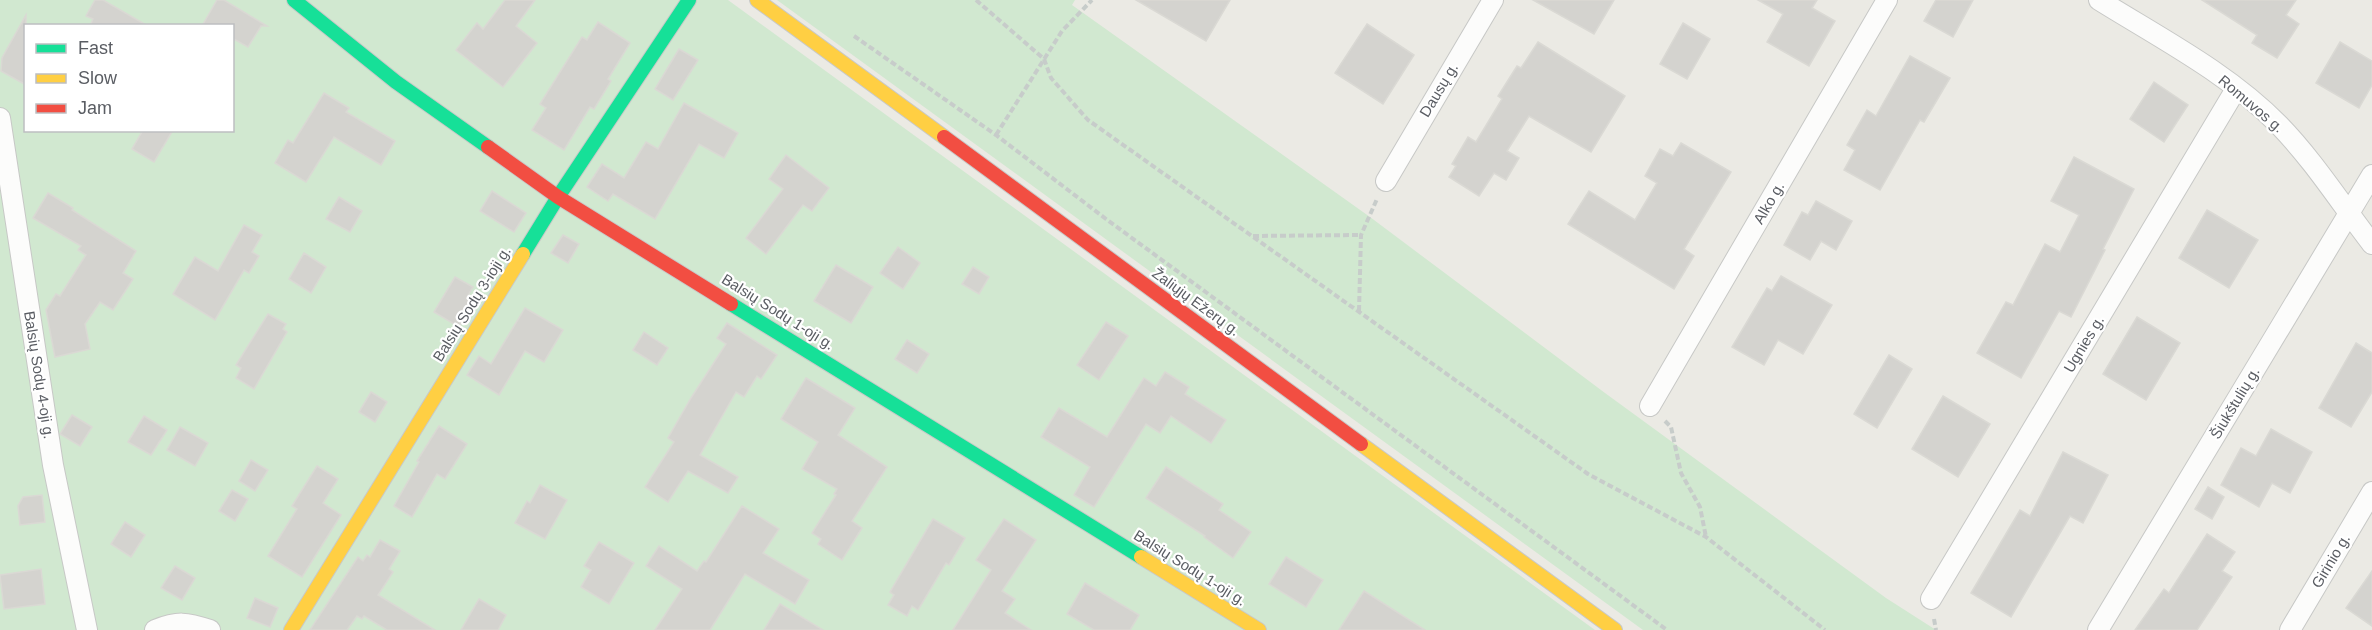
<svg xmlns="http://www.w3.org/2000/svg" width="2372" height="630" font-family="Arial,sans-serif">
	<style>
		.green { fill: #d1e8d0; fill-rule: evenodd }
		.building { fill: #d4d3cf; stroke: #dad9d4; stroke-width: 1.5 }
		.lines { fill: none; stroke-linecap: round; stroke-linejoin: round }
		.street-casing { stroke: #c7c8c6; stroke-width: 22 }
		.fast-casing { stroke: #c8c9c8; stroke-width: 16 }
		.slow-casing { stroke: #c8c9c8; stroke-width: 16 }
		.jam-casing { stroke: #c8c9c8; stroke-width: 16 }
		.path { stroke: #c7ccca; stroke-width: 4; stroke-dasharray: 6 3; stroke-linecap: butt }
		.street { stroke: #fcfcfb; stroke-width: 20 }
		.fast { stroke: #16e098; stroke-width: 14 }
		.slow { stroke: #ffcf43; stroke-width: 14 }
		.jam { stroke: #f24e42; stroke-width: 14 }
		.labels { text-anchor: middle; stroke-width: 4.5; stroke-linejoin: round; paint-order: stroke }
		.street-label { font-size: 15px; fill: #5a5d63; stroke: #fff }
	</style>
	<rect width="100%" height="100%" fill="#ebeae4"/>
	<g class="green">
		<path d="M0,0H728L1595,630H0ZM26,26H232V130H26Z"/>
		<polygon points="777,0 1075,0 1072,5 1370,217 1605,393 1886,598 1936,630 1643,630"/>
	</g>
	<g class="building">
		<polygon points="95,0 103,0 148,26 90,26 93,19 86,16"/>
		<polygon points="217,0 224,0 267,26 261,26 248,47 232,38 232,26 202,26"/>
		<polygon points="505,0 535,0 516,26 537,43 503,87 456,50 477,23 483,29"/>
		<polygon points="1136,0 1230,0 1206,41"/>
		<polygon points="1533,0 1614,0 1594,34"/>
		<polygon points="1758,0 1817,0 1812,8 1835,21 1809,66 1767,42 1783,14"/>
		<polygon points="1936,0 1973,0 1953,37 1924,21"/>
		<polygon points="2202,0 2296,0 2286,15 2299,24 2277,58 2252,43 2257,35"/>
		<polygon points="26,15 26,85 1,71 2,58"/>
		<polygon points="598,22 630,43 608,79 611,81 594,109 590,107 564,150 532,130 546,108 540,104 582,37 587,40"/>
		<polygon points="1683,23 1710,39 1687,79 1660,64"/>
		<polygon points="1367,24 1414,55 1383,104 1335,73"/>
		<polygon points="1538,42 1625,96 1591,152 1529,116 1507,151 1519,158 1506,180 1494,173 1479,196 1449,177 1456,166 1452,164 1468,137 1476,142 1502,99 1498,96 1517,66 1521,68"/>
		<polygon points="2340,42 2372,61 2372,85 2359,108 2316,83"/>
		<polygon points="679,49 698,60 673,100 655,89"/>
		<polygon points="1910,56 1950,78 1924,122 1920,120 1880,190 1844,170 1855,150 1847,145 1867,110 1876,116"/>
		<polygon points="2154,82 2188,105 2164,142 2130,119"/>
		<polygon points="324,93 349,108 346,112 395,141 381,165 334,137 306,182 275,163 288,140 293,143"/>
		<polygon points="684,103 738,133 724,158 699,144 655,219 613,194 608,201 587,187 602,164 624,178 646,142 658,149"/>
		<polygon points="143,130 173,130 154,162 132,149"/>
		<polygon points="1681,143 1731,172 1684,249 1694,256 1674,289 1568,224 1589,191 1635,220 1657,183 1645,176 1660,149 1673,156"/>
		<polygon points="786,155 829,188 812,211 803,205 766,254 746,238 783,189 769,179"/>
		<polygon points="2074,157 2134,189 2103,249 2105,250 2071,317 2059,311 2021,378 1977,353 2006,302 2013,305 2045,244 2060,252 2079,215 2051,201"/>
		<polygon points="492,191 526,213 514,232 480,211"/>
		<polygon points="48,193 73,208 72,210 136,251 123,273 133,279 113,310 100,302 85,324 90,349 55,357 46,310 56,294 60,296 86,255 78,250 81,246 33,218"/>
		<polygon points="339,197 362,211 350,232 326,219"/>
		<polygon points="1816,201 1852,221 1836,250 1821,241 1810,260 1784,245 1802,212 1808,215"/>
		<polygon points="2207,210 2258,240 2229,288 2179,258"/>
		<polygon points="244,225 262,235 252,252 259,256 249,273 244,270 215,320 173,294 195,257 218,271"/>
		<polygon points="563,235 579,244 568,263 551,253"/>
		<polygon points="898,247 920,263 903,289 880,273"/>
		<polygon points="304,253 326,267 311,293 289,279"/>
		<polygon points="836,265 873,287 851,323 814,301"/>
		<polygon points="973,267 989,277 979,294 962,284"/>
		<polygon points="1781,276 1832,305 1803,354 1778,340 1764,365 1732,347 1767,288 1772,291"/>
		<polygon points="455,277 473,287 467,297 475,301 459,327 434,312"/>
		<polygon points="525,308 563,330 544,362 525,351 499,395 467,375 479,356 491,364"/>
		<polygon points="268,314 286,324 283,329 287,332 254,389 236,378 241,368 236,365"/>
		<polygon points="2137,317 2180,343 2146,400 2103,374"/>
		<polygon points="1106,322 1128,336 1099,380 1077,365"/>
		<polygon points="727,323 777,355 761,379 757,376 744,397 736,392 700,455 738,477 728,493 688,471 668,502 645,487 674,442 668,438 691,398 726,344 717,338"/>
		<polygon points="644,332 668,348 657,365 633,350"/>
		<polygon points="907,340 929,354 917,373 895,359"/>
		<polygon points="2356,343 2372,353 2372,392 2351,427 2319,408"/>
		<polygon points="1889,355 1912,369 1877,428 1854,414"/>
		<polygon points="1165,372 1189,387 1185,394 1226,420 1211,443 1171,416 1160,433 1146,424 1094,507 1074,495 1090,467 1041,437 1059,408 1107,437 1144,378 1156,386"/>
		<polygon points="806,378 855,408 838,435 887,467 852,521 862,528 842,560 818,544 821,539 812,533 836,495 834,494 837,489 802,469 818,442 781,419"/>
		<polygon points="371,392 387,402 375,422 359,412"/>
		<polygon points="1943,396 1990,424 1958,477 1912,449"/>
		<polygon points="72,415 92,427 80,446 60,434"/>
		<polygon points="144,416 167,430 151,455 128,442"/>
		<polygon points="439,426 467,444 445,479 437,474 412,517 394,506 419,462 417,461"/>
		<polygon points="180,427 208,443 195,466 167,450"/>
		<polygon points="2271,429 2312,452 2290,493 2272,483 2259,507 2221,485 2241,448 2256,456"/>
		<polygon points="2063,452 2108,475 2083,523 2070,516 2011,617 1971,593 2020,510 2030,516"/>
		<polygon points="251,460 268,470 255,491 239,481"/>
		<polygon points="317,466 338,479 323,503 341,515 302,577 268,556 297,509 292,506"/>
		<polygon points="1166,467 1223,504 1219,510 1251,532 1233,558 1204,537 1205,536 1146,498"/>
		<polygon points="540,485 567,500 545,539 515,523 527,501 530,503"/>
		<polygon points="2208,487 2224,497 2212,519 2195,509"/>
		<polygon points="232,490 248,499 235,521 219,511"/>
		<polygon points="42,495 45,522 20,525 18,506 23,497"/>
		<polygon points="742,506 779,529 763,553 809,580 795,604 745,574 710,630 655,630 682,589 646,566 659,546 697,571 704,561 706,562"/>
		<polygon points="933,519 965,538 949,565 946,563 918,610 912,606 907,616 888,605 894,595 890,592"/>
		<polygon points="1004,519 1036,540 1002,591 1015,599 1005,613 1031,630 953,630 991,570 976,560"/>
		<polygon points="125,522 145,535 131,557 111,544"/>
		<polygon points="2207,534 2235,552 2222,571 2232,577 2197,630 2135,630 2164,589 2169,593"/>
		<polygon points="380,540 400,551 389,569 393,572 378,595 435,630 387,630 364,616 362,619 357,616 347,630 310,630 358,557 363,561 367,555 370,557"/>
		<polygon points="599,542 634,563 609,604 581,587 591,570 584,566"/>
		<polygon points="1286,557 1323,580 1306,607 1269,584"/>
		<polygon points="175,566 195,578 182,600 161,588"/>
		<polygon points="41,569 45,604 4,609 0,575"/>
		<polygon points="2372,571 2372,626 2346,608"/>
		<polygon points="1085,583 1139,615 1130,630 1094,630 1067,614"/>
		<polygon points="1364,591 1425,630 1339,630"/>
		<polygon points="255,598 278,608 270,627 247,618"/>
		<polygon points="479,599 506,615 498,630 461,630"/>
		<polygon points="780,604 823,630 764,630"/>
	</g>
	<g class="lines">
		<defs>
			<g id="street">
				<path d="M2099,0C2160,38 2228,73 2279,125C2314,161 2341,204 2372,244"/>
				<polyline points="0,118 53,465 87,630"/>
				<polyline points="1386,181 1493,0"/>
				<polyline points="1650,406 1887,0"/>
				<polyline points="1931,599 2236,89"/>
				<path d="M155,630C178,621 186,622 210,630"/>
				<polyline points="2098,630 2372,175"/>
				<polyline points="2290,630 2372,492"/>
			</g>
			<g id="fast">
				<polyline points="294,0 396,82 488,147"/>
				<polyline points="523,254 558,197 689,0"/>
				<polyline points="731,304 1141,557"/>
			</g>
			<g id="slow">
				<polyline points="757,0 944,137"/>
				<polyline points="1361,444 1615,630"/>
				<polyline points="1141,557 1259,630"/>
				<polyline points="291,630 523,254"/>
			</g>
			<g id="jam">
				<polyline points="944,137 1361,444"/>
				<polyline points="488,147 558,197 731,304"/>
			</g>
		</defs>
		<use href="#street" class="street-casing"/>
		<use href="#fast" class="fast-casing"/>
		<use href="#slow" class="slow-casing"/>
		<use href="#jam" class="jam-casing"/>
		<g class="path">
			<polyline points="976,0 1044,59 1051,78 1088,120 1588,474 1706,537 1825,630"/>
			<polyline points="854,36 996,135 1106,219 1667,630"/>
			<polyline points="996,135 1062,31 1092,0"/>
			<polyline points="1253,236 1361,235"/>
			<polyline points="1359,311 1361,235 1377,199"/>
			<polyline points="1665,421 1671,427 1681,473 1700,507 1706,537"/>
			<polyline points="1934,619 1936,630"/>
		</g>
		<use href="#street" class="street"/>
		<use href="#fast" class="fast"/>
		<use href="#slow" class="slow"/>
		<use href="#jam" class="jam"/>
	</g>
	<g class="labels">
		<g class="street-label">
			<text transform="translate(1439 90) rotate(-59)" y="5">Dausų g.</text>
			<text transform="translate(2251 104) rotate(40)" y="5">Romuvos g.</text>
			<text transform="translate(1769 203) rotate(-60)" y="5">Alko g.</text>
			<text transform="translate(1196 302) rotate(36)" y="5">Žaliųjų Ežerų g.</text>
			<text transform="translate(472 304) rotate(-58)" y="5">Balsių Sodų 3-ioji g.</text>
			<text transform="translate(778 312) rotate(32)" y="5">Balsių Sodų 1-oji g.</text>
			<text transform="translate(2084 344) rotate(-59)" y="5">Ugnies g.</text>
			<text transform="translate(39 375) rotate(81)" y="5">Balsių Sodų 4-oji g.</text>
			<text transform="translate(2235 403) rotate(-59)" y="5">Šiukštulių g.</text>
			<text transform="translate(2331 561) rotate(-59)" y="5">Girinio g.</text>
			<text transform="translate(1190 568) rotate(32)" y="5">Balsių Sodų 1-oji g.</text>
		</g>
	</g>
	<rect x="24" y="24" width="210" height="108" fill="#ffffff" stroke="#bdbec1" stroke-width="1.5"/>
	<rect x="36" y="44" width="30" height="9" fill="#16e098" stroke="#bdbec1" stroke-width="1.5"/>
	<text x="78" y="54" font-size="18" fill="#5a5d63">Fast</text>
	<rect x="36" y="74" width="30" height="9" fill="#ffcf43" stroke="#bdbec1" stroke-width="1.5"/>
	<text x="78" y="84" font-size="18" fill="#5a5d63">Slow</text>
	<rect x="36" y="104" width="30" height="9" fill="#f24e42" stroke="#bdbec1" stroke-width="1.5"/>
	<text x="78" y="114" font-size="18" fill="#5a5d63">Jam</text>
</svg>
